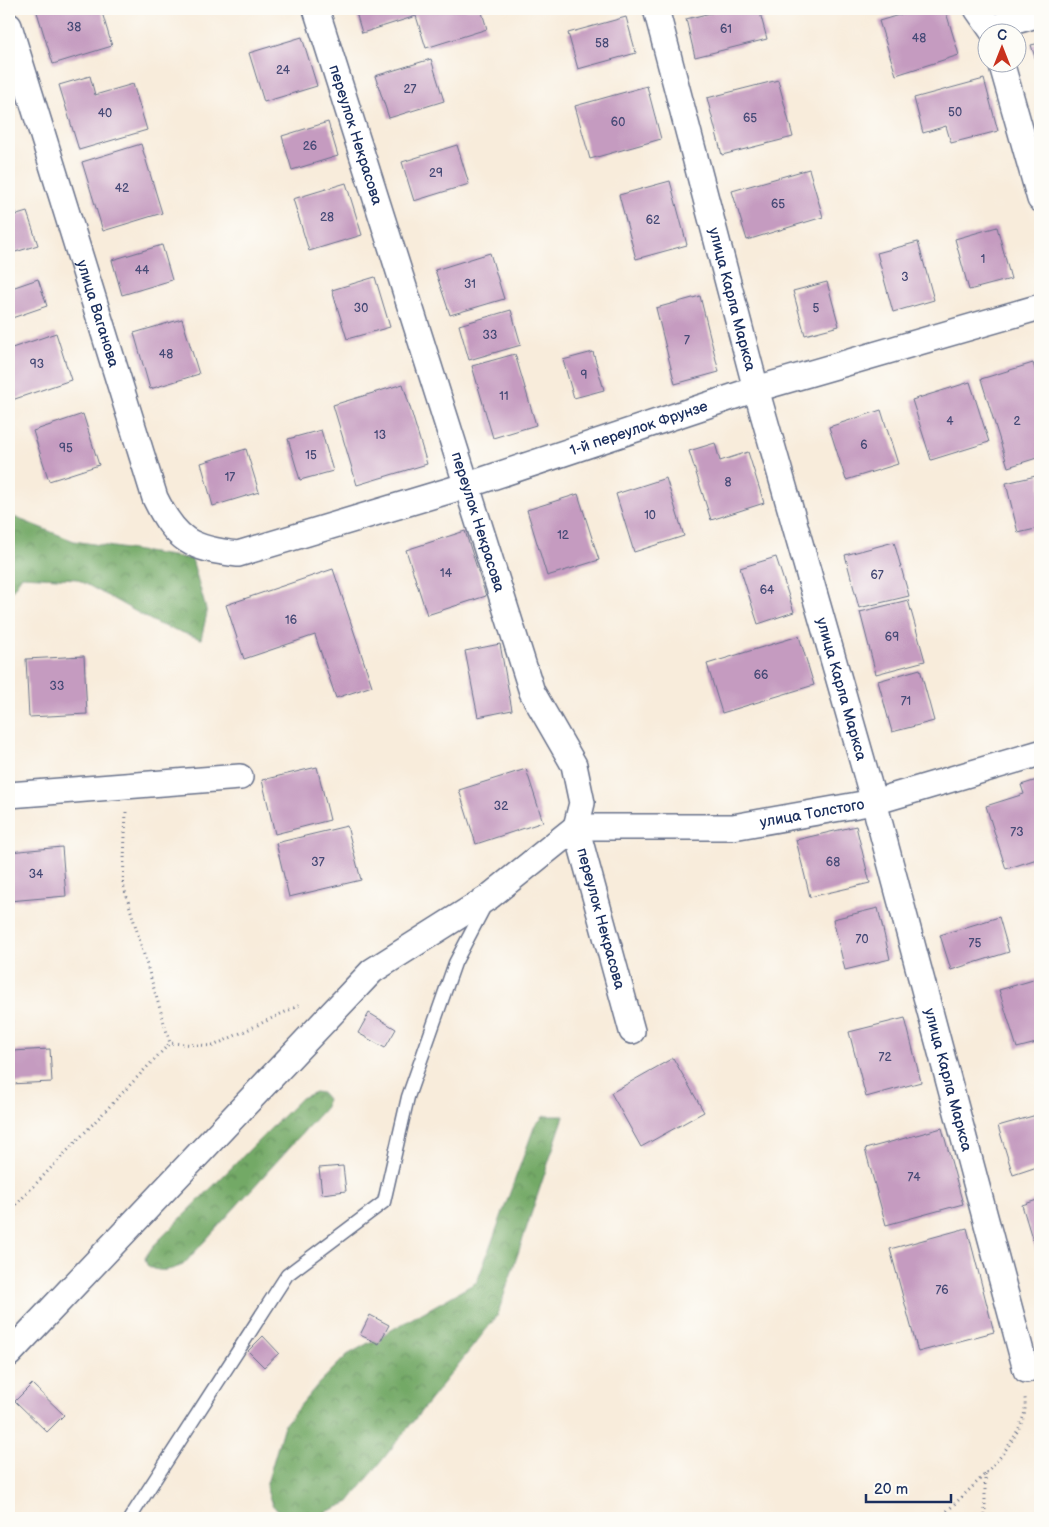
<svg xmlns="http://www.w3.org/2000/svg" width="1049" height="1527" font-family="'Balsamiq Sans',sans-serif">
	<style>
		.forest { fill: url(#forest-crowns); stroke: #476c62 }
		.building { fill: #c59bc0 }
		.lines { fill: none; stroke-linecap: round; stroke-linejoin: round }
		.service-casing { stroke: #68718a; stroke-width: 15 }
		.minor-casing { stroke: #68718a; stroke-width: 28 }
		.path { stroke: #68718a; stroke-width: 3; stroke-dasharray: 1 4; stroke-linecap: butt }
		.service { stroke: #fff; stroke-width: 12 }
		.minor { stroke: #fff; stroke-width: 25 }
		.labels { text-anchor: middle; stroke-width: 4.5; stroke-linejoin: round; paint-order: stroke }
		.number-label { font-size: 12px; fill: #464a76 }
		.street-label { font-size: 15px; fill: #1b2f5e; stroke: #fdfcf7 }
	</style>
	<defs>
		<pattern id="forest-crowns" width="20" height="18" patternUnits="userSpaceOnUse" patternTransform="scale(1.25)"><rect width="20" height="18" fill="#73a966"/><path d="M2 6a3 3 0 1 1 6 0M12 15a3 3 0 1 1 6 0" fill="none" stroke="#5e8a57"/></pattern>
	</defs>
	<rect width="100%" height="100%" fill="#fdfcf7"/>
	<filter id="ink" filterUnits="userSpaceOnUse"><feTurbulence type="fractalNoise" baseFrequency=".02" numOctaves="2"/><feDisplacementMap in="SourceGraphic" scale="10" xChannelSelector="R" yChannelSelector="G"/><feConvolveMatrix kernelMatrix="1 2 1 2 8 2 1 2 1" color-interpolation-filters="sRGB"/></filter>
	<filter id="wash" filterUnits="userSpaceOnUse"><feTurbulence type="fractalNoise" baseFrequency=".0096" numOctaves="4" result="noise"/><feDisplacementMap in="SourceGraphic" scale="20" xChannelSelector="R" yChannelSelector="G"/><feGaussianBlur stdDeviation="1.12" result="paint"/><feColorMatrix in="noise" values="0 0 0 0 0 0 0 0 0 0 0 0 0 0 0 0 0 1.4 0 .05"/><feComposite in="paint" operator="in"/></filter>
	<g filter="url(#wash)">
		<rect width="100%" height="100%" fill="#f8ecdb"/>
		<g class="forest">
			<polygon points="9,515 74,541 192,559 207,613 201,639 158,624 77,579 22,576 9,595"/>
			<path d="M315,1092L322,1093L327,1099L326,1107L183,1265C170,1270 160,1274 147,1265L145,1258L153,1246L301,1098Z"/>
			<polygon points="544,1116 564,1116 497,1316 348,1503 321,1514 304,1518 286,1516 272,1505 266,1487 284,1425 319,1383 347,1355 477,1282 535,1125"/>
		</g>
		<g id="blocks">
			<g class="building">
				<polygon points="36,9 101,9 112,46 53,64"/>
				<polygon points="355,9 481,9 487,29 426,48 416,16 362,33"/>
				<polygon points="727,9 759,9 767,39 695,57 686,19"/>
				<polygon points="919,9 945,9 959,55 896,75 879,21"/>
				<polygon points="626,17 636,53 578,69 568,33"/>
				<polygon points="302,37 317,86 264,102 249,53"/>
				<polygon points="1040,43 1040,73 1031,45"/>
				<polygon points="431,59 444,101 389,118 375,76"/>
				<polygon points="90,76 95,95 133,84 147,130 79,150 59,85"/>
				<polygon points="984,79 998,131 951,143 946,126 923,133 914,98"/>
				<polygon points="778,80 793,137 722,155 707,98"/>
				<polygon points="647,86 661,139 590,159 575,106"/>
				<polygon points="328,122 338,156 292,170 282,136"/>
				<polygon points="141,144 162,213 103,231 82,162"/>
				<polygon points="457,145 469,184 414,201 402,162"/>
				<polygon points="809,169 823,217 747,240 732,191"/>
				<polygon points="670,181 687,245 636,259 619,195"/>
				<polygon points="346,183 362,235 309,251 293,199"/>
				<polygon points="9,193 17,215 27,212 38,245 9,254"/>
				<polygon points="997,227 1011,279 969,290 955,239"/>
				<polygon points="918,242 934,300 893,312 877,253"/>
				<polygon points="162,245 172,280 122,295 112,260"/>
				<polygon points="490,253 504,299 450,315 435,270"/>
				<polygon points="375,277 390,327 347,339 332,290"/>
				<polygon points="38,279 47,306 9,319 9,289"/>
				<polygon points="827,282 839,326 805,335 793,291"/>
				<polygon points="700,296 719,372 675,384 656,308"/>
				<polygon points="511,310 521,345 469,360 459,325"/>
				<polygon points="182,319 199,374 150,389 134,333"/>
				<polygon points="56,333 71,380 9,401 9,349"/>
				<polygon points="593,352 604,390 574,398 563,360"/>
				<polygon points="515,354 536,425 493,438 472,366"/>
				<polygon points="1033,363 1040,385 1040,457 1008,467 981,379"/>
				<polygon points="970,382 989,442 931,460 912,400"/>
				<polygon points="403,384 427,464 357,485 333,405"/>
				<polygon points="881,410 898,464 846,480 829,427"/>
				<polygon points="83,414 99,465 49,481 33,431"/>
				<polygon points="321,430 333,471 300,480 288,439"/>
				<polygon points="715,443 720,461 748,452 764,503 711,520 689,451"/>
				<polygon points="246,449 259,492 213,506 201,463"/>
				<polygon points="1040,475 1040,528 1018,533 1006,483"/>
				<polygon points="666,478 684,536 634,552 616,494"/>
				<polygon points="578,494 599,560 547,576 527,510"/>
				<polygon points="465,531 486,596 427,615 406,550"/>
				<polygon points="894,542 909,596 859,608 845,555"/>
				<polygon points="776,557 794,612 758,624 740,568"/>
				<polygon points="333,569 372,686 336,698 315,635 244,659 226,605"/>
				<polygon points="908,600 925,661 876,674 860,612"/>
				<polygon points="799,636 814,685 722,713 707,664"/>
				<polygon points="500,644 512,710 478,717 465,651"/>
				<polygon points="84,656 87,714 29,717 26,659"/>
				<polygon points="920,669 934,721 892,732 878,681"/>
				<polygon points="317,767 330,820 275,834 262,780"/>
				<polygon points="526,769 543,822 476,844 459,790"/>
				<polygon points="1040,779 1040,858 1006,869 986,806 1024,794 1021,785"/>
				<polygon points="347,826 361,880 289,897 276,843"/>
				<polygon points="856,826 870,883 810,897 796,840"/>
				<polygon points="62,847 66,896 9,901 9,852"/>
				<polygon points="878,908 890,959 845,970 833,919"/>
				<polygon points="999,917 1009,952 951,970 940,935"/>
				<polygon points="1040,978 1040,1042 1017,1048 999,990"/>
				<polygon points="369,1013 396,1029 385,1048 358,1033"/>
				<polygon points="905,1018 921,1082 866,1097 849,1032"/>
				<polygon points="9,1021 11,1021 12,1051 50,1049 52,1082 9,1084"/>
				<polygon points="673,1058 704,1112 641,1147 611,1093"/>
				<polygon points="1040,1114 1040,1166 1013,1175 998,1126"/>
				<polygon points="942,1128 963,1204 886,1225 865,1149"/>
				<polygon points="343,1166 346,1191 322,1194 319,1168"/>
				<polygon points="1040,1199 1040,1257 1038,1258 1022,1205"/>
				<polygon points="967,1228 994,1332 918,1352 890,1249"/>
				<polygon points="370,1315 389,1325 379,1344 360,1335"/>
				<polygon points="263,1336 279,1353 264,1367 248,1351"/>
				<polygon points="32,1384 64,1415 47,1432 15,1401"/>
			</g>
		</g>
	</g>
	<g filter="url(#ink)">
		<use href="#blocks" fill-opacity="0" stroke="#68718a" stroke-width="1"/>
		<g class="lines">
			<defs>
				<polyline id="service" points="130,1518 287,1275 384,1202 408,1097 455,963 486,904"/>
				<g id="minor">
					<path id="s1" d="M316,9L532,692L574,765L582,803L576,827L632,1031"/>
					<path id="s2" d="M656,9L756,389L874,802L1026,1370"/>
					<polyline points="977,9 993,32"/>
					<path id="s3" d="M9,26L155,498C176,541 192,549 238,554L468,485L756,389L1040,307"/>
					<polyline points="991,28 1040,14"/>
					<polyline points="1001,62 1040,199"/>
					<polyline points="9,795 240,777"/>
					<path id="s4" d="M9,1354L372,971L489,897L576,827H733L874,802L1040,753"/>
				</g>
			</defs>
			<use href="#service" class="service-casing"/>
			<use href="#minor" class="minor-casing"/>
			<g class="path">
				<polyline points="126,812 123,884 170,1043 213,1046 302,1004"/>
				<polyline points="9,1212 170,1043"/>
				<polyline points="985,1474 985,1518"/>
				<path d="M940,1518C968,1490 1010,1456 1023,1418C1026,1411 1025,1403 1025,1395"/>
			</g>
			<use href="#service" class="service"/>
			<use href="#minor" class="minor"/>
		</g>
	</g>
	<g class="labels">
		<g class="number-label">
			<text x="74" y="31">38</text>
			<text x="726" y="33">61</text>
			<text x="919" y="42">48</text>
			<text x="602" y="47">58</text>
			<text x="283" y="74">24</text>
			<text x="410" y="93">27</text>
			<text x="955" y="116">50</text>
			<text x="105" y="117">40</text>
			<text x="750" y="122">65</text>
			<text x="618" y="126">60</text>
			<text x="310" y="150">26</text>
			<text x="436" y="177">29</text>
			<text x="122" y="192">42</text>
			<text x="778" y="208">65</text>
			<text x="327" y="221">28</text>
			<text x="653" y="224">62</text>
			<text x="983" y="263">1</text>
			<text x="142" y="274">44</text>
			<text x="905" y="281">3</text>
			<text x="470" y="288">31</text>
			<text x="361" y="312">30</text>
			<text x="816" y="312">5</text>
			<text x="490" y="339">33</text>
			<text x="687" y="344">7</text>
			<text x="166" y="358">48</text>
			<text x="37" y="368">93</text>
			<text x="584" y="379">9</text>
			<text x="504" y="400">11</text>
			<text x="950" y="425">4</text>
			<text x="1017" y="425">2</text>
			<text x="380" y="439">13</text>
			<text x="864" y="449">6</text>
			<text x="66" y="452">95</text>
			<text x="311" y="459">15</text>
			<text x="230" y="481">17</text>
			<text x="728" y="486">8</text>
			<text x="650" y="519">10</text>
			<text x="563" y="539">12</text>
			<text x="446" y="577">14</text>
			<text x="877" y="579">67</text>
			<text x="767" y="594">64</text>
			<text x="291" y="624">16</text>
			<text x="892" y="641">69</text>
			<text x="761" y="679">66</text>
			<text x="57" y="690">33</text>
			<text x="906" y="705">71</text>
			<text x="501" y="810">32</text>
			<text x="1017" y="836">73</text>
			<text x="318" y="866">37</text>
			<text x="833" y="866">68</text>
			<text x="36" y="878">34</text>
			<text x="862" y="943">70</text>
			<text x="975" y="947">75</text>
			<text x="885" y="1061">72</text>
			<text x="914" y="1181">74</text>
			<text x="942" y="1294">76</text>
		</g>
		<g class="street-label">
			<text dy="5" stroke="none"><textPath href="#s1" startOffset="132">переулок Некрасова</textPath></text>
			<text dy="5" stroke="none"><textPath href="#s2" startOffset="300">улица Карла Маркса</textPath></text>
			<text dy="5" stroke="none"><textPath href="#s3" startOffset="301">улица Ваганова</textPath></text>
			<text dy="5" stroke="none"><textPath href="#s3" startOffset="1021">1-й переулок Фрунзе</textPath></text>
			<text dy="5" stroke="none"><textPath href="#s1" startOffset="538">переулок Некрасова</textPath></text>
			<text dy="5" stroke="none"><textPath href="#s2" startOffset="705">улица Карла Маркса</textPath></text>
			<text dy="5" stroke="none"><textPath href="#s4" startOffset="1015">улица Толстого</textPath></text>
			<text dy="5" stroke="none"><textPath href="#s1" startOffset="959">переулок Некрасова</textPath></text>
			<text dy="5" stroke="none"><textPath href="#s2" startOffset="1110">улица Карла Маркса</textPath></text>
		</g>
	</g>
	<rect width="1049" height="1527" fill="none" stroke="#fdfcf7" stroke-width="30"/>
	<g transform="translate(1002 48)"><circle r="24" fill="#fdfcf7" stroke="#a3aaba"/>
	<path d="M0-4L9 19L0 12L-9 19Z" fill="#c8321e"/>
	<text y="-8" font-size="14" font-weight="bold" text-anchor="middle" fill="#1b2f5e">С</text>
	</g>
	<path d="M866 1494v8h85v-8" fill="none" stroke="#1b2f5e" stroke-width="2.5"/>
	<text x="874" y="1494" font-size="15" fill="#1b2f5e" stroke="#fdfcf7" stroke-width="4" paint-order="stroke">20 m</text>
</svg>
